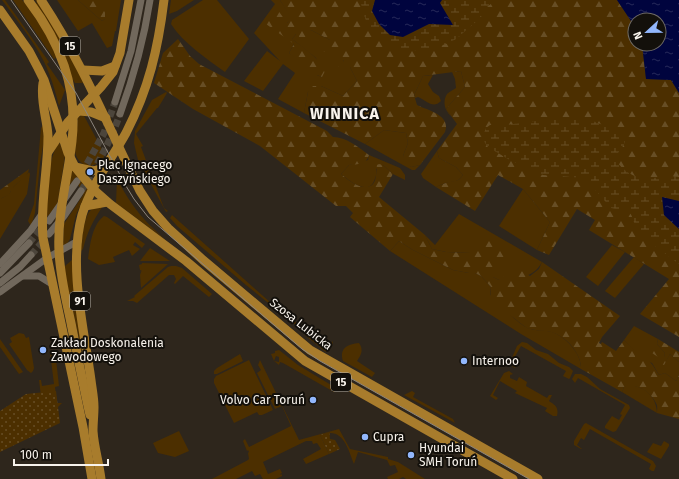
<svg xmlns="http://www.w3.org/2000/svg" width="679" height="479" font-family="'Fira Sans',sans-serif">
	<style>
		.grass { fill: #4c2f00 }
		.forest { fill: url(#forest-firs) }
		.wetland { fill: url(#wetland-marsh) }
		.park { fill: url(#park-dots) }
		.water { fill: url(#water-ripples) }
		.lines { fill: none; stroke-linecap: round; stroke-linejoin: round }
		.minor-tunnel { stroke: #4c453b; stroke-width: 7; stroke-dasharray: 7 3.5; stroke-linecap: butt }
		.minor { stroke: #71685c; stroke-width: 7 }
		.major { stroke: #a87c2c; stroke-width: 9 }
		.tram { stroke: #8c857d; stroke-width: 1 }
		.poi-dot { fill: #92b7fd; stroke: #13100b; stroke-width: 1.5 }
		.labels { text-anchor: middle; stroke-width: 4; stroke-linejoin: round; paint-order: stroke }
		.shield { fill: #13100b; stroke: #b3afa8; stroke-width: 1 }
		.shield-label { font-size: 11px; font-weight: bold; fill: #f8f3ec }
		.poi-label { font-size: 12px; fill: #f8f3ec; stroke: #13100b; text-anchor: start }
		.street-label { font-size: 12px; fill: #f8f3ec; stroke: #13100b }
		.district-label { font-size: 16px; font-weight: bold; letter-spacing: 1px; fill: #f8f3ec; stroke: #13100b }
	</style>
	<defs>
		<pattern id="forest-firs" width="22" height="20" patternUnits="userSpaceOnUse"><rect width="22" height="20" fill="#4c2f00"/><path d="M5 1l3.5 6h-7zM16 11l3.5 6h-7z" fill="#674e25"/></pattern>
		<pattern id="wetland-marsh" width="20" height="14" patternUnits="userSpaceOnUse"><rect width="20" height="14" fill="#4c2f00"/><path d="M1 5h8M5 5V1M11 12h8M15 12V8" fill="none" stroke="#674e25"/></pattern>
		<pattern id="park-dots" width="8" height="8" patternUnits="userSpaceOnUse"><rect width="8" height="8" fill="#4c2f00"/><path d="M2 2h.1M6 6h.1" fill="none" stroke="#674e25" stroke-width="1.8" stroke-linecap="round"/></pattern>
		<pattern id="water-ripples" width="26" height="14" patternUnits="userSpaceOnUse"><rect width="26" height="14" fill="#00043e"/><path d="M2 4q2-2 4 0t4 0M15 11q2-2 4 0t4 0" fill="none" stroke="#26295a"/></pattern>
	</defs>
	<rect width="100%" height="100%" fill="#2e261c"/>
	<g class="grass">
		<path d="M2,0H5L49,62L47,64L65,90L59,106C54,85 47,64 35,46C25,30 13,15 2,0Z"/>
		<polygon points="13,0 22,0 29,8 37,3 35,0 36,0 54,27 84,82 82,83 75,83 57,57 54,59"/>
		<polygon points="57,0 78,0 102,21 105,19 105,0 121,0 116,31 115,31 112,46 107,48 92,23 78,31"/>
		<polygon points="171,0 194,0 177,11 169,14"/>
		<path d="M203,0H217L249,39L225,72C207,59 183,43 171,24L172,20Z"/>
		<polygon points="271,0 280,0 292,18 287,23 294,44 289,53 317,71 317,75 322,77 316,58 292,39 296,34 311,30 330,40 344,62 339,66 350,67 357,81 343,96 321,86 308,92 304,113 278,99 295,73 283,64 263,91 244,81 267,51 280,61 254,33 275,4"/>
		<path d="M461,71L465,87L446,109L451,116C445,111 442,102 447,94C449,92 453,90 456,88L455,79L452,72Z"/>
		<path d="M433,75L428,84L433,92L439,96L441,101C433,109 427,101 418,97L415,98L414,95L423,76Z"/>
		<polygon points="166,92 167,93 158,108 157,108 136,134 143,146 141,147 164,208 168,211 166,212 138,160 134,143 135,131 152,100"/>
		<path d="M83,114L105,155C97,170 79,169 75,152L78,118Z"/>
		<polygon points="43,125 44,141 40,163 35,213 31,226 28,221 34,204 41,128"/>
		<polygon points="384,130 406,133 408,143 403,156 411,167 420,165 415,170 412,170 365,144"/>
		<path d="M59,142L65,156L57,206L46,218C48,194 46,162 59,142Z"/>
		<path d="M437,151L439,158L456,167L463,175C458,183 453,181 446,183C442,184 439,186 436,187L423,178L421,174Z"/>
		<path d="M369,155L400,168L405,175V180L393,174L383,165L376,169C377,173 376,177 374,181C368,196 348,180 341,174L349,165L368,160Z"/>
		<polygon points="72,169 88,189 76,215 70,239 67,244 63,246 64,224 83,195 75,178 69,186"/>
		<path d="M29,172L30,174L27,194L0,239V200C3,196 11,196 11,189Z"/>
		<path d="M117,179C132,207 143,220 166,240L116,203Z"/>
		<polygon points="523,189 550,222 537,250 499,226"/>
		<path d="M103,206C93,220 87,233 83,249L81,251C81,242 84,215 91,210C94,207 100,207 103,206Z"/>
		<path d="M459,214L542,262C533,279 517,278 499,280L493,277L470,253L446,252L432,249L425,235L435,245Z"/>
		<path d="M172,215L271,303L276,307H277L300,326H301L313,339L325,349L333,341C332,346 331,349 326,352L307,337L298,327L246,285L177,226L170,218Z"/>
		<path d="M104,216L107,217L145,244L142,248L135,242L133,245L140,249L132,256L129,250L113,257L115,262L99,265L88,259C90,245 92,225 104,216Z"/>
		<path d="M399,241L413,250L453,270L469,273H475L481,276L491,287L490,295C501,305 512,318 524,326C532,332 543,329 552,332C566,337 582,354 581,369L521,334L390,251Z"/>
		<polygon points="612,245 625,252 598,286 586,277"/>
		<polygon points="150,248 170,261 140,261"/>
		<polygon points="634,257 644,264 615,298 605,291"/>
		<polygon points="72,260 82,352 65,275 65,266"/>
		<polygon points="142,263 168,264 141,288 140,275 141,272 140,272 142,271 140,270 139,265 142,264"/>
		<polygon points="171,266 176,266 182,268 212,294 209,297 183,276 175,284 174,283 176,279 174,275 169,275 137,303 133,301 127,301 135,297 134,296 168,267"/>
		<polygon points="634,326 658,339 657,344 665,353 664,358 661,360 664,364 670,354 679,362 679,375 676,381 665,373 659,375 652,363 635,357 635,352 624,340"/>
		<polygon points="19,333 24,334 26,338 29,337 34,368 33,371 31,373 27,370 9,344 12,342 10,338"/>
		<polygon points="0,339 23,372 19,374 0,347"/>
		<polygon points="522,342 527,343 536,350 548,354 559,363 569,367 573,371 570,378 569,379 563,376 566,371 521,346 513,360 518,363 515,368 512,366 511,360 517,346"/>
		<path d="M359,343C364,350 361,355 357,361L375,373L372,377L343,361C339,348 348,344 359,343Z"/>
		<polygon points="279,350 298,365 336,388 334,392 283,363 280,362 279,365 274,361 279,362 279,357 276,356 274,361 271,354 275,353 275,351"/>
		<polygon points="52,351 53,357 56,359 59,386 55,387 57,403 62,403 58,407 42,405 39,380 41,380 42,386 54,384 50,352"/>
		<polygon points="240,354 243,361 217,374 214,374 214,371 217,368"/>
		<polygon points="249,360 273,410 262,415 259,415 257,412 234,423 214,383 214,379 216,376"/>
		<path d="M260,360L299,440L339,429L350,449L388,457V459L398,462L425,479H406L403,477L399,479H388L387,477L398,472L395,465L390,466L387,460L358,452L354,464C349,452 345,433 330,433V439L329,432L320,435L329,454L306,464L303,459L321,449L317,443L313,444L312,441H306L263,462L268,474L280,469L282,473L280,474L281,475L282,474V476L276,479H263L260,474L255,476L252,471L236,479H212L248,460L249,459L248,453L249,452L248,450L247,451L243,441L245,439L249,447L291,426L282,406L275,409L257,373L261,370L258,365Z"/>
		<path d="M509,371L513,374L510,375V378L517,381L519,377L527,382L526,386L547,398L549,395H552L549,401C555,405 559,407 557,416H553L545,411L547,408L515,393L517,391L500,381L493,395L498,398L496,400L490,396L504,373Z"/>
		<polygon points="575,374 581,374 587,377 600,389 629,405 630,408 616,431 613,432 605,428 605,426 612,416 619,420 622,415 620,414 625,405 578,378 575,383 572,379"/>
		<path d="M628,385C645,386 656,396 657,413L622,392L624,387Z"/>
		<polygon points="412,391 415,393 413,397 453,419 455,423 404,395"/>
		<polygon points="586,423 653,461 656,466 654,471 652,471 649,469 651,464 590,429 584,440 581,438 577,445 582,449 581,449 574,445 574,441 584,424"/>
		<polygon points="179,431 189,451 175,457 158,453 153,443"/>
		<polygon points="664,441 669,444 669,446 661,459 647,452 653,443 661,446"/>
	</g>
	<g class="forest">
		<polygon points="78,0 105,0 105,19 102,21"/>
		<path d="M280,0H617L635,27V44H642L646,79L671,80L679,93V337L640,314L669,279L589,230L595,220L577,209L549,255L537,250L550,222L523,189L498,175L475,211L436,187C439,186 442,184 446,183C453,180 458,183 463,175L456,167L439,158L437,151L457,124L446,109L465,87L461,71L423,76L414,95L417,105C429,111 451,115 445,132L420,165L411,167L405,162L403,156L408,143L406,133L384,130L365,144L304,113L308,92L313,86H321L343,96L357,81L350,67L343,71L338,66L344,61L323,51L330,40L311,30L303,40L296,34L292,39C304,48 318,57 325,71L322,77L317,75V71H311L289,53L294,44L266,24L275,6L287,23L291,18Z"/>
		<path d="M178,39L190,56L199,64L327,131L333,137C346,137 358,147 369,155C366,165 358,164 349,165L341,174C348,180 364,193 373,184C377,179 376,171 377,165L379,164L383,165L393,174L379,197L425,235L432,249L446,252L470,253L483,237L503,244L505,263L493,277L499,280L503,277L522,271L530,276L539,269L542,262L620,316L602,337L599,343L601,344L602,342L616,351L624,340L636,352L635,357C649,356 652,364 659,375L665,373L676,381L679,375V419L657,413C657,410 658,406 656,403C650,391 637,383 624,387L622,392L581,369C582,354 566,336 551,332C543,330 534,331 527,328C522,325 518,321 514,318C505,312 497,307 490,299L491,287L481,276L475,273H469L453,270L413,250L399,241L390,251L350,217L353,213L346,206H336L260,146L193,109L154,83L163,53Z"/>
		<path d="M29,169C28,178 17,181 12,189C11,190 10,193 9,195L2,198L0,203V190Z"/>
		<polygon points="658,339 679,352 679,362 670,354 664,365 659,363 661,359 652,353 652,349 664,357 665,353 657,344"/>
	</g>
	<g class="wetland">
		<polygon points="361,0 496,0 487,7 478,20 456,39 446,44 423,51 395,48 374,34 367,24 361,4"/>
		<path d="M559,118H575L596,122L609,128L618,130C634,142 618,148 615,159C624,173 637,180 653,178C662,177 670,175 679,177V264L638,233C634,227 634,214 627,211C622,209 616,210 611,208L585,178L543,175L508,159L488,147L485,143L483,138L484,133L486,128L490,125H507Z"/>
	</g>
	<g class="park">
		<polygon points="56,391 60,423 0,452 0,411 26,394"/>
		<polygon points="329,432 330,439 335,440 340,449 329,454 320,435"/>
	</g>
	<g class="water">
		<polygon points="375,0 442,0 440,3 453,25 429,24 403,37 390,35 379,24 372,11"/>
		<polygon points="617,0 679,0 679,93 671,80 646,79 642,44 659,44 659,20 635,20 635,27"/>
		<polygon points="662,197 679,201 679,229 664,215"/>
	</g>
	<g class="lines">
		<g class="minor-tunnel">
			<polyline points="82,173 104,133 115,102"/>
			<path d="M81,191C97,166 110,142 120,114"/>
			<polyline points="29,243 44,225"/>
			<polyline points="31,255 45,239"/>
		</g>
		<g class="minor">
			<polyline points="115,102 131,51 141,0"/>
			<path d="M120,114C134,76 144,39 150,0"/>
			<polyline points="49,221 77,181"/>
			<polyline points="49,234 64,216 81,191"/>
			<polyline points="0,264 31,230 42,214"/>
			<polyline points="0,273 29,243"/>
			<polyline points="23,276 39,276 52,284"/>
			<polyline points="0,283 20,267 31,255"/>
			<polyline points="0,292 47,258 78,241"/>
		</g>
		<g class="major">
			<path d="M28,0C60,42 78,87 72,141C68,178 57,214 59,251C60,276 66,299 71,323C77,353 83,384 90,415"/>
			<path d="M41,0C81,60 108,126 140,191L153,211L168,228L203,260L310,350L538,479"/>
			<polyline points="0,10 29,51 38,68 44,80 68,153 75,167 93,189 110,204 186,261 305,361 513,479"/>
			<polyline points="83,70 102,71 115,66"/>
			<path d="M43,83C40,101 47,118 48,136C48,170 40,203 43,238L83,427L92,479"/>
			<polyline points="79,111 91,112 106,118"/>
			<polyline points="48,152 68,122 101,87 113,72 120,53 129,0"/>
			<polyline points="75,167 93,171 104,168"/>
			<polyline points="85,206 107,202"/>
			<path d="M101,479C99,463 94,447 93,431C93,423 94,415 94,407C94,398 92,389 91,380C84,329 68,266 82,215C91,185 111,160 126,133C149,88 158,49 164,0"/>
		</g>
		<polyline class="tram" points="11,0 76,93 126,186 134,199 148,217 302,349 320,361 529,479"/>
	</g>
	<g class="poi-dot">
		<circle cx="90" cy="172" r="4"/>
		<circle cx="43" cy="350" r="4"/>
		<circle cx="464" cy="361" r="4"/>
		<circle cx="313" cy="400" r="4"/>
		<circle cx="365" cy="437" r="4"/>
		<circle cx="411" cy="455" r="4"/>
	</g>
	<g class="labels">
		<g class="shield">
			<rect x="60" y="37" width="20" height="18" rx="3"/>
			<rect x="70" y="292" width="20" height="18" rx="3"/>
			<rect x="331" y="373" width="20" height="18" rx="3"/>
		</g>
		<g class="shield-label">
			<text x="70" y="50">15</text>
			<text x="80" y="305">91</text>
			<text x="341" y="386">15</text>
		</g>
		<g class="poi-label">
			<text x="98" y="169">Plac Ignacego<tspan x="98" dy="14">Daszyńskiego</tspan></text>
			<text x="51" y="347">Zakład Doskonalenia<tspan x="51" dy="14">Zawodowego</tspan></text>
			<text x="472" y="365">Internoo</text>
			<text x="305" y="404" text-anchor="end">Volvo Car Toruń</text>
			<text x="373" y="441">Cupra</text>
			<text x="419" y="452">Hyundai<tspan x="419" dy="14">SMH Toruń</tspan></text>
		</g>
		<g class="street-label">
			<text transform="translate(301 324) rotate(38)" y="4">Szosa Lubicka</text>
		</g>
		<g class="district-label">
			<text x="345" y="119">WINNICA</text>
		</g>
	</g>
	<g transform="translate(647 32) rotate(248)"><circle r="19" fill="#13100b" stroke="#6f6b65"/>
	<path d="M0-3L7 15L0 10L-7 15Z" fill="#92b7fd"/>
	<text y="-6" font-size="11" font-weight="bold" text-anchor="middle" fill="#f8f3ec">N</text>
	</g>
	<path d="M14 459v6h94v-6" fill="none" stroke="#f8f3ec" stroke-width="2"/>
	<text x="20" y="459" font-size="12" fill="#f8f3ec" stroke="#13100b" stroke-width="3" paint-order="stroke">100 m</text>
</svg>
